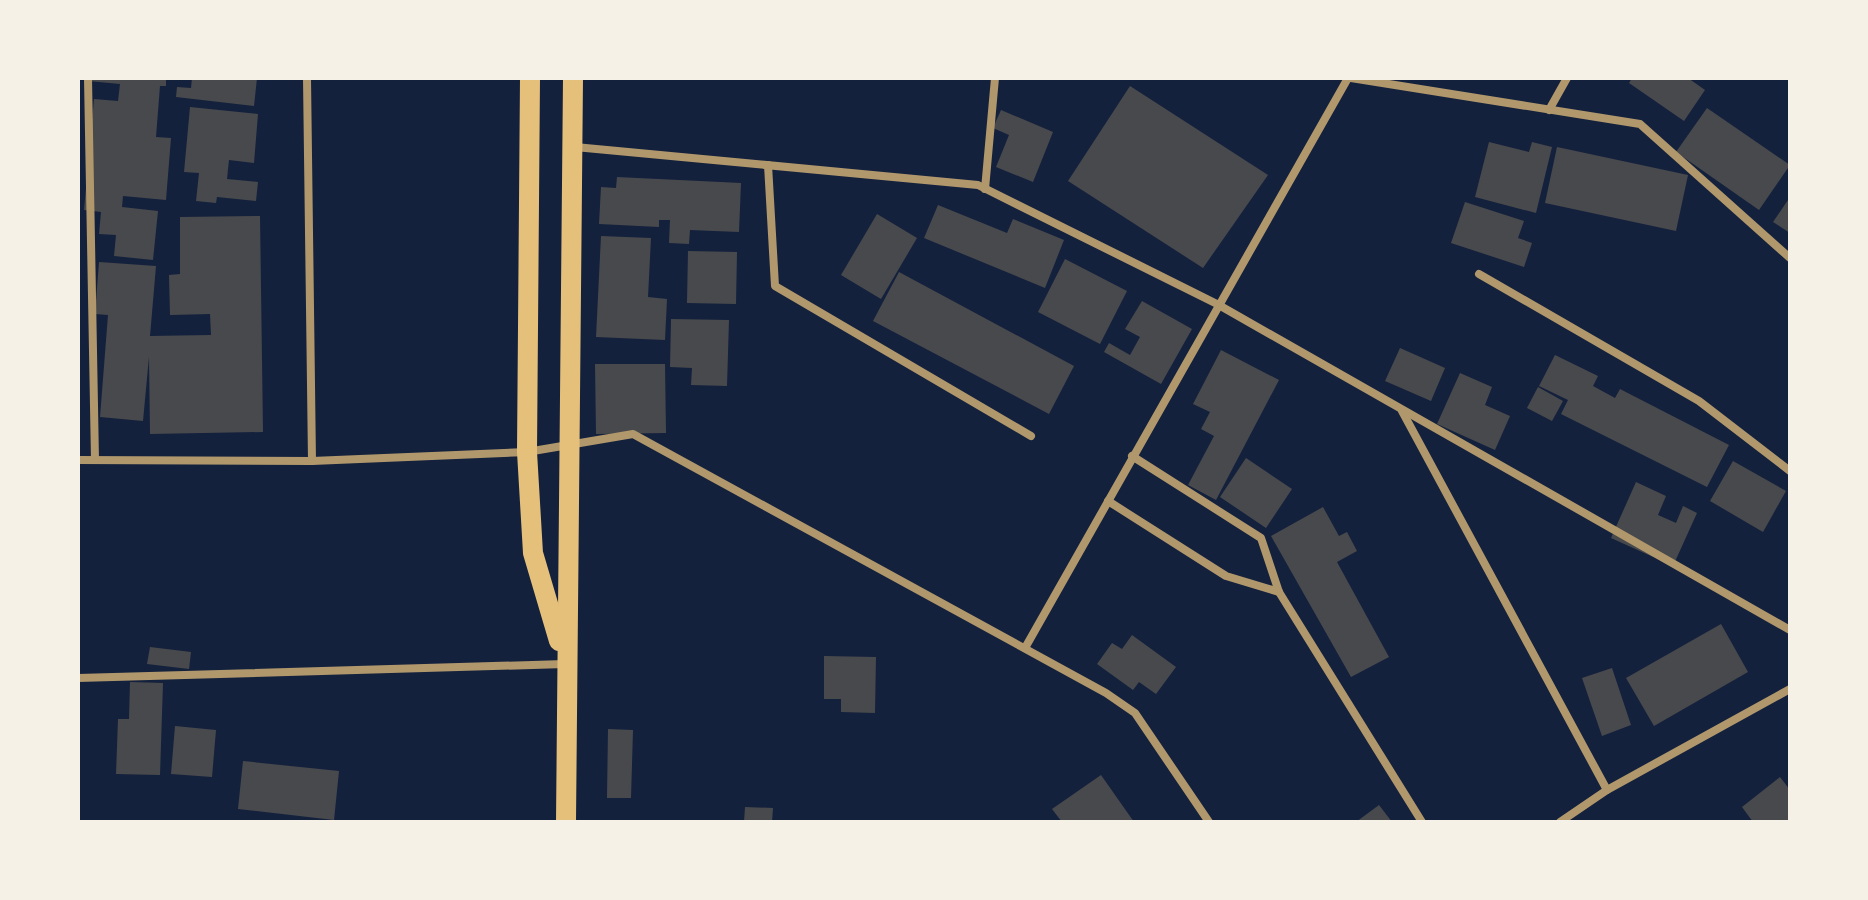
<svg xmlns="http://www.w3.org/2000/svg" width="1868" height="900" font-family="'Sofia Sans Condensed',sans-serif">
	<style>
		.building { fill: #48494c }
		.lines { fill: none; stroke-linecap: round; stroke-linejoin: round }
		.minor { stroke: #b1986c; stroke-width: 8 }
		.primary { stroke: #e5c07b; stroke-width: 20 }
	</style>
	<rect width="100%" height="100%" fill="#14213d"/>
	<g class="building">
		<polygon points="88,78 166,78 166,86 160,86 156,137 171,138 166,200 123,196 122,207 158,211 153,260 114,256 116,235 99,234 101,212 84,210 94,99 118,101 120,84 88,81"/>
		<polygon points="192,78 257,78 254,106 176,97 177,87 191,88"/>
		<polygon points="1632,78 1688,78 1705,90 1684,121 1629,83"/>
		<polygon points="1130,86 1268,175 1203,268 1068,181"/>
		<polygon points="190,107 258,114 254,163 229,160 227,179 258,182 256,201 217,197 216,203 196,201 199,173 184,172"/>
		<polygon points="1707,108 1790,165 1759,210 1676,152"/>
		<polygon points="1001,110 1053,132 1033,182 996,167 1009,135 993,128"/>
		<polygon points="1489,142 1529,152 1532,142 1552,147 1536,213 1475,197"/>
		<polygon points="1557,147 1688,175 1676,231 1545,203"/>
		<polygon points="617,177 741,183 739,232 690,230 689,244 669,243 670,220 659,220 659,227 599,224 601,187 616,188"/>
		<polygon points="1790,197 1790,233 1773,222"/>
		<polygon points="1465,202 1524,221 1518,238 1532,243 1524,267 1451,243"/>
		<polygon points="938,205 1007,233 1013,219 1064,240 1045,288 924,238"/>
		<polygon points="877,214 917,238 881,299 841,275"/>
		<polygon points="260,216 263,432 150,434 149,357 143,421 100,417 108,315 95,314 99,262 156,266 150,336 211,335 210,314 170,315 169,275 180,274 180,217"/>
		<polygon points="601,236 651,238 648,297 667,299 665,340 596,337"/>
		<polygon points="688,251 737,252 736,304 687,303"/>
		<polygon points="1065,259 1127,291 1100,344 1038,312"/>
		<polygon points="899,272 1074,366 1049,414 873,321"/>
		<polygon points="1142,301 1192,329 1161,384 1104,352 1109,343 1130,355 1140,337 1125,329"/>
		<polygon points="671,319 729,320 727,386 691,385 692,368 670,367"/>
		<polygon points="1400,348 1445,368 1431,401 1385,381"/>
		<polygon points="1221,350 1279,380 1216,500 1188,485 1214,436 1201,429 1210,412 1193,404"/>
		<polygon points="1555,355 1598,376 1593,386 1615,398 1620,389 1729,445 1707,487 1561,414 1568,400 1539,386"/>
		<polygon points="595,364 665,364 666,433 596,434"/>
		<polygon points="1460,373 1492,387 1485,405 1510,416 1495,450 1437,424"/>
		<polygon points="1538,387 1563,401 1552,421 1527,408"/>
		<polygon points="1246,458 1292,489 1266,528 1220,497"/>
		<polygon points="1733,461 1786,491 1763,532 1710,501"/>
		<polygon points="1636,482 1666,496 1658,515 1676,523 1683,506 1697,513 1673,566 1611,538"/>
		<polygon points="1323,507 1339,536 1347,532 1357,551 1337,562 1389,657 1351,677 1271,536"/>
		<polygon points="1721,624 1748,672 1654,726 1626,678"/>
		<polygon points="1132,635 1176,667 1156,694 1139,682 1133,690 1097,664 1112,643 1122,649"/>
		<polygon points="150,647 191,652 189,669 147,664"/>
		<polygon points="824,656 876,657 875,713 841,712 841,699 824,699"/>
		<polygon points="1612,668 1631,725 1602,736 1582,678"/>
		<polygon points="130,682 163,683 160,775 116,774 118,719 129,719"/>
		<polygon points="175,726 216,730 212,777 171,774"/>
		<polygon points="608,729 633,730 631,798 607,798"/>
		<polygon points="243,761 339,771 334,820 238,809"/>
		<polygon points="1101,775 1134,822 1062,822 1052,809"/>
		<polygon points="1780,777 1790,790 1790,822 1753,822 1742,807"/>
		<polygon points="1379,805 1392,822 1356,822"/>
		<polygon points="745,807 773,808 772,822 744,822"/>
	</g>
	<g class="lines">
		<g class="minor">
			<polyline points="88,78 95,460"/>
			<polyline points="307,78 312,461"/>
			<polyline points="1351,78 1640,124 1790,258"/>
			<polyline points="1549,110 1567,78"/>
			<polyline points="575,147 978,185 1217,304 1790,630"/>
			<polyline points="768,165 775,286 1031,436"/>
			<polyline points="985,189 995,78"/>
			<polyline points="1479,274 1699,401 1790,471"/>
			<polyline points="1402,411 1607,790"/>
			<polyline points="1132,456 1261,538 1279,592 1422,822"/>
			<polyline points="78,460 312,461 527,452 633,434 1106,693 1135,713 1209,822"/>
			<polyline points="1108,501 1226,576 1279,592"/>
			<polyline points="1025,648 1348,78"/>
			<polyline points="78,678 565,664"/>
			<polyline points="1560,822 1607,790 1790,689"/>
		</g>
		<g class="primary">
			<polyline points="530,78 527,452 533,553 559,641"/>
			<polyline points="566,822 573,78"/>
		</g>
	</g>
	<rect width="1868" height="900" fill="none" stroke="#f6f1e7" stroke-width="160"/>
</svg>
